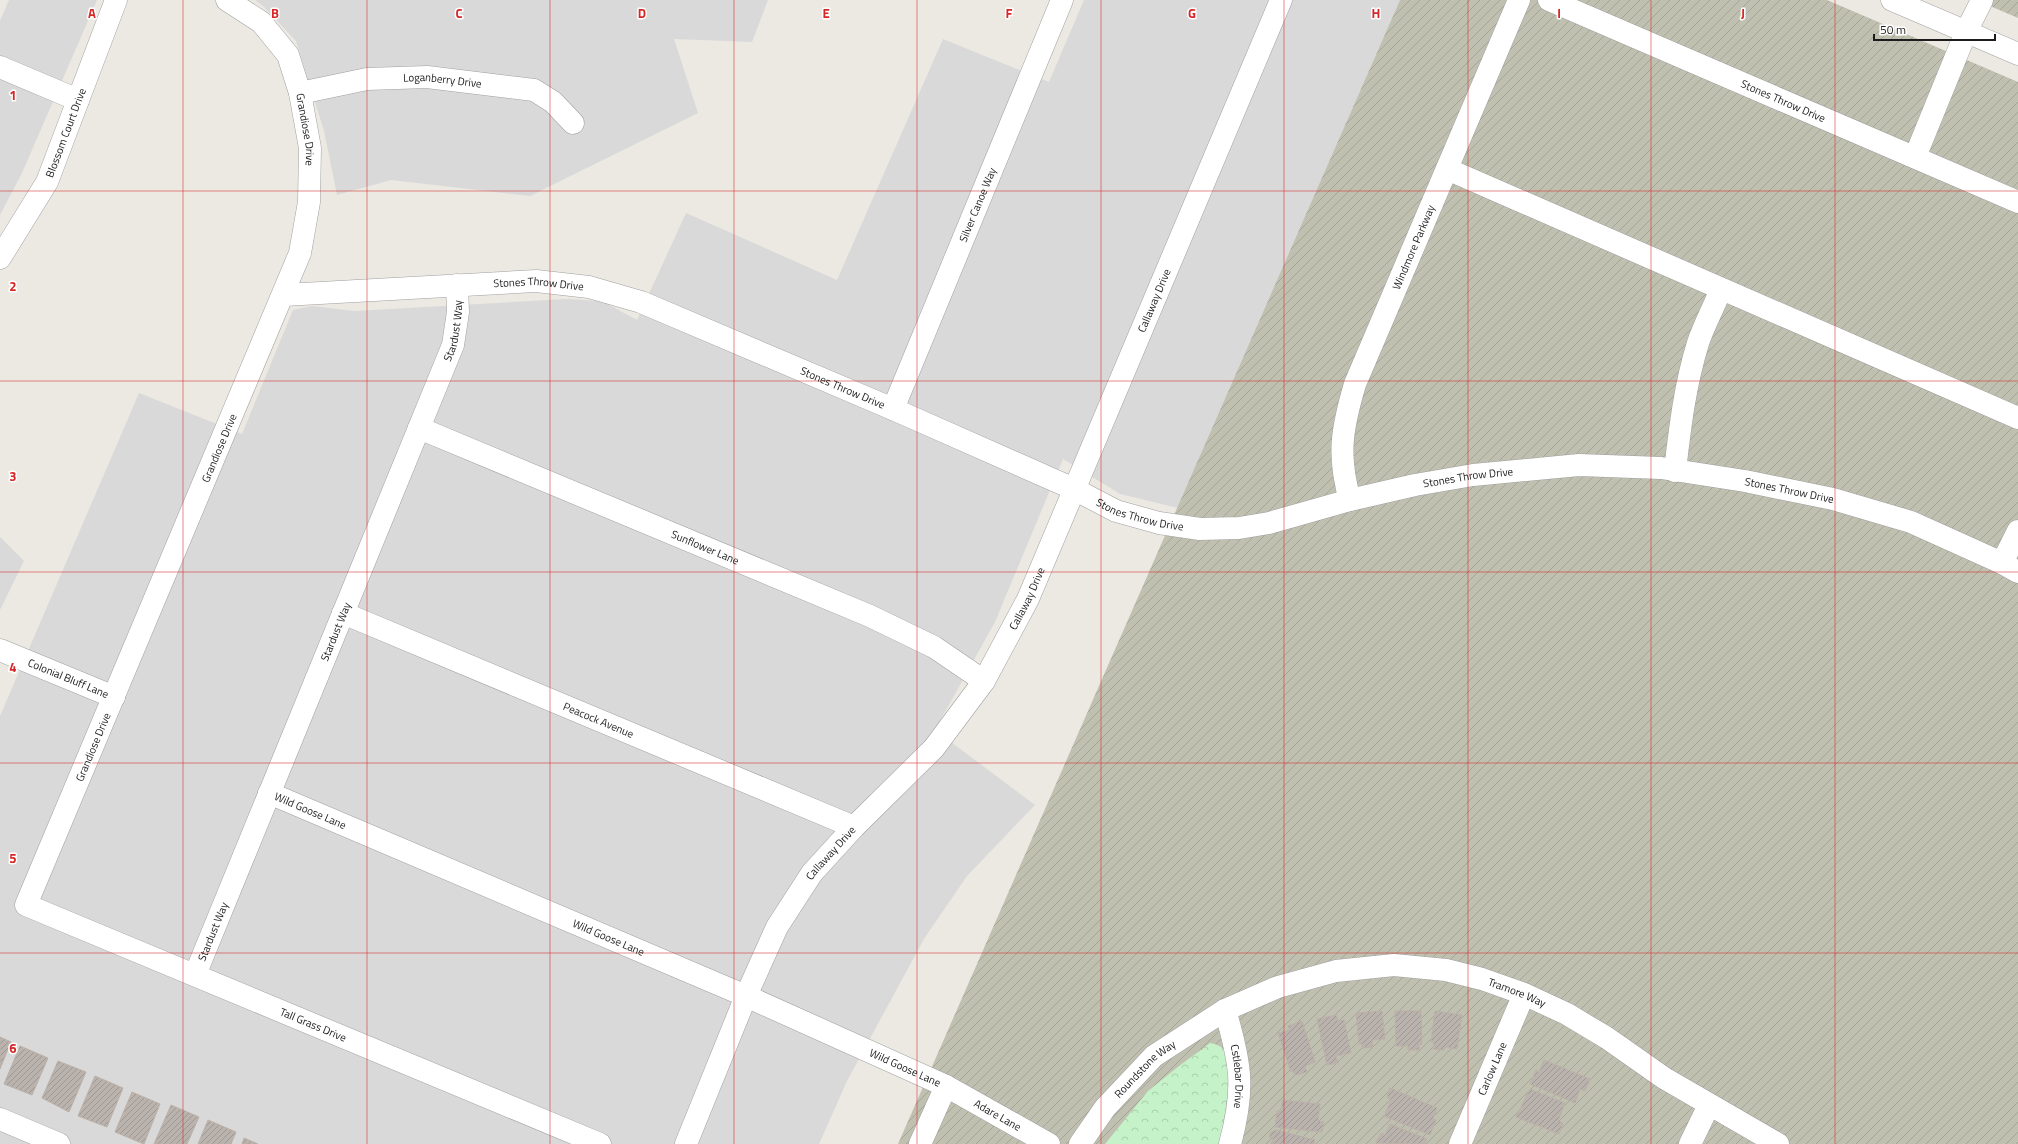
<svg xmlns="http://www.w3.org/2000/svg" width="2018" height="1144" font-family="'Titillium Web',sans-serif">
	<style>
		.residential { fill: #dad9d9 }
		.construction { fill: url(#construction-furrows) }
		.park { fill: url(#park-crowns) }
		.building { fill: url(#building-hatch); stroke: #bcb1a8 }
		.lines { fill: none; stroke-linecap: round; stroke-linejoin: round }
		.minor-casing { stroke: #a0a0a0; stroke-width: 23 }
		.minor { stroke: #fff; stroke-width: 22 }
		.grid { fill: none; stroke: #d62828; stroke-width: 1; stroke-opacity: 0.55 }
		.labels { text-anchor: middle; stroke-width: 3; stroke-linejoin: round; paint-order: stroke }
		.street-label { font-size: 11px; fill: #1c1c1c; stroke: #fff }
		.grid-label { font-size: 13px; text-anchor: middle; font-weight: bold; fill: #d62828; stroke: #fff; stroke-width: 3; stroke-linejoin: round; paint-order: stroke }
	</style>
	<defs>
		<pattern id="construction-furrows" width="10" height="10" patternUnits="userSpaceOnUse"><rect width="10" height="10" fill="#c0c0b0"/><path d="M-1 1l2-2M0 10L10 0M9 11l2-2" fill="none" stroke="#a4a497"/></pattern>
		<pattern id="park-crowns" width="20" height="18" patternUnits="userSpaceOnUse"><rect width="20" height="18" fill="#c5f2c8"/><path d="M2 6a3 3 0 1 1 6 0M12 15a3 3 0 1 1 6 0" fill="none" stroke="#a9cfab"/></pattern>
		<pattern id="building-hatch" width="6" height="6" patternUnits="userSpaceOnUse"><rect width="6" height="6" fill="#b9b2ad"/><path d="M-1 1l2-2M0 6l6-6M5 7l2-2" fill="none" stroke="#9e9894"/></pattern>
	</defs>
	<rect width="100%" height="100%" fill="#ece9e3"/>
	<g class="residential">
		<polygon points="9,0 97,0 22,173 0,215 0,21"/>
		<polygon points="255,0 768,0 752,42 674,39 698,113 530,196 391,180 337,195 324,131 296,41 263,6"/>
		<polygon points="1084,0 1400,0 1178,508 1120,494 1063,459 995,622 935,730 1035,805 967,876 924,939 847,1081 819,1144 0,1144 0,716 139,393 242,434 293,310 312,306 355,311 566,299 602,301 637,320 686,213 837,280 943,39 1049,82"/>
		<polygon points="0,537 24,561 0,610"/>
	</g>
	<g class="construction">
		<polygon points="1400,0 1827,0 2018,82 2018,1144 898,1144"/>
		<polygon points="1976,0 2018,0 2018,18"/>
	</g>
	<path class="park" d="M1210,1043C1216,1044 1222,1046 1226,1052C1235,1067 1223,1126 1219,1144H1105L1148,1091L1179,1066Z"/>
	<g class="building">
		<polygon points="1382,1011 1385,1039 1372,1040 1373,1047 1362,1048 1362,1044 1359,1044 1356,1013"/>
		<polygon points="1395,1011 1421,1011 1422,1044 1419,1045 1419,1050 1408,1050 1408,1046 1396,1046"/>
		<polygon points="1435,1011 1462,1015 1457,1049 1445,1047 1444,1050 1433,1049 1434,1042 1431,1042"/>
		<polygon points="1336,1015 1338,1021 1344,1020 1351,1053 1336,1056 1338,1063 1327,1065 1317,1019"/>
		<polygon points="1302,1021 1315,1062 1305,1066 1307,1072 1295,1075 1293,1071 1291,1072 1278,1033 1290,1030 1288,1026"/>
		<polygon points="0,1037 11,1042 0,1069"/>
		<polygon points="20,1046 48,1058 32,1095 4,1084"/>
		<polygon points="1544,1060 1590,1079 1585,1091 1580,1089 1575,1103 1530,1084 1536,1070 1539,1072"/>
		<polygon points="58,1061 86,1072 69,1112 42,1098"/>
		<polygon points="95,1076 123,1088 107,1127 78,1116"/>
		<polygon points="1390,1088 1437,1108 1433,1119 1436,1120 1430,1135 1384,1116 1391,1100 1387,1098"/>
		<polygon points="1530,1089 1565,1103 1558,1121 1563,1123 1559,1134 1516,1117"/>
		<polygon points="132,1092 160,1104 144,1144 115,1132"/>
		<polygon points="1282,1100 1320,1104 1318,1121 1324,1122 1322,1132 1275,1127 1277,1111 1281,1111"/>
		<polygon points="171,1105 199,1117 187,1144 154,1144"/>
		<polygon points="208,1120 236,1132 231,1144 198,1144"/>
		<polygon points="1390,1124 1427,1139 1424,1144 1376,1143 1381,1133 1385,1135"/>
		<polygon points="1276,1130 1315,1140 1314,1144 1271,1144 1273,1138 1269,1137 1271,1132"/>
		<polygon points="244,1138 258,1144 242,1144"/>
	</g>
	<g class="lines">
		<defs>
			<g id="minor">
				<path id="s1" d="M227,0L261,22L288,55L300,93L310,148L309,202L300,253L26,905L600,1144"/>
				<path id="s2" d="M1549,0L2018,202"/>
				<polyline points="1892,0 2018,54"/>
				<polyline points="0,67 78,100"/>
				<path id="s3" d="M300,93L367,79L427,77L534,90L553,102L573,123"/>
				<polyline points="1915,157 1966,32 1982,0"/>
				<polyline points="1447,169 2018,418"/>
				<path id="s4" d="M0,258L47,182L116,0"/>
				<path id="s5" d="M284,295L536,281L589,287L641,302L893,409L1074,489L1116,511L1159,523L1200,529L1239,528L1269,523L1350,500L1415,485L1473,475L1579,465L1661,468L1745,481L1833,499L1911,522L2002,563L2018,572"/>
				<path id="s6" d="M893,409L1062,0"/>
				<path id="s7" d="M419,428L870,616L934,647L984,681"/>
				<path d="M1675,471C1680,427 1685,385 1698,343C1704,325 1714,307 1721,289"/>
				<path id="s8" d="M1350,500C1337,455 1342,428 1355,384L1519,0"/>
				<polyline points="2002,563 2018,531"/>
				<path id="s9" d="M343,613L854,827"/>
				<path id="s10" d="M0,650L114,697"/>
				<path id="s11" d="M269,793L746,996L946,1086L1049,1144"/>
				<path id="s12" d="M195,975L453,345L458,312L457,285"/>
				<path id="s13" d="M1225,1010C1241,1064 1245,1089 1230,1144"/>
				<polyline points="0,1119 59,1144"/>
				<path id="s14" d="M686,1144L746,996L777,927L812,873L854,827L934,748L984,681L1028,599L1281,0"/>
				<polyline points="920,1144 946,1086"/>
				<path id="s15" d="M1080,1144L1105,1108L1154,1056L1225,1010L1278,987L1336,971L1394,965L1446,970L1482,979L1524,994L1567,1014L1607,1038L1664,1078L1778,1144"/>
				<path id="s16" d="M1460,1144L1524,994"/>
				<polyline points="1690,1144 1709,1105"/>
			</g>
		</defs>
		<use href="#minor" class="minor-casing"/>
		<use href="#minor" class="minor"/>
	</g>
	<path class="grid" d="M183,0V1144M367,0V1144M550,0V1144M734,0V1144M917,0V1144M1101,0V1144M1284,0V1144M1468,0V1144M1651,0V1144M1835,0V1144M0,191H2018M0,381H2018M0,572H2018M0,763H2018M0,953H2018"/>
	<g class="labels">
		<g class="street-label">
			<text dy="4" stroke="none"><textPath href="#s3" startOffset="144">Loganberry Drive</textPath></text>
			<text dy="4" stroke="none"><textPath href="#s2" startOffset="255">Stones Throw Drive</textPath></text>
			<text dy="4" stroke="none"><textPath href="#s1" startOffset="160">Grandiose Drive</textPath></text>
			<text dy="4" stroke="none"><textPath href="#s4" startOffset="142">Blossom Court Drive</textPath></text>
			<text dy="4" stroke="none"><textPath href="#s6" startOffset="221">Silver Canoe Way</textPath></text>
			<text dy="4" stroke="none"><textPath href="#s8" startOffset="267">Windmore Parkway</textPath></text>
			<text dy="4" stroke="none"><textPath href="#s5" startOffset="255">Stones Throw Drive</textPath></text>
			<text dy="4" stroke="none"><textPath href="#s14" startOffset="975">Callaway Drive</textPath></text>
			<text dy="4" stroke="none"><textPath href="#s12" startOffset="695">Stardust Way</textPath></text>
			<text dy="4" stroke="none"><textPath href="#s5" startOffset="579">Stones Throw Drive</textPath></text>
			<text transform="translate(219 448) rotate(-67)" y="4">Grandiose Drive</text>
			<text dy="4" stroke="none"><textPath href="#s5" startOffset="1239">Stones Throw Drive</textPath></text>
			<text dy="4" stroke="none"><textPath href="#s5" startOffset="1563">Stones Throw Drive</textPath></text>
			<text dy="4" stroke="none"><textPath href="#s5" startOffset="903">Stones Throw Drive</textPath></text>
			<text dy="4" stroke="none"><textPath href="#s7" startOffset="310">Sunflower Lane</textPath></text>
			<text dy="4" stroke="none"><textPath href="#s14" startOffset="651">Callaway Drive</textPath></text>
			<text dy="4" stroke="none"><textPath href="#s12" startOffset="371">Stardust Way</textPath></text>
			<text dy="4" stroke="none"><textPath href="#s10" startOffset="74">Colonial Bluff Lane</textPath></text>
			<text dy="4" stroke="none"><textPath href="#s9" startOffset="277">Peacock Avenue</textPath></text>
			<text transform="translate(93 747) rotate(-67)" y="4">Grandiose Drive</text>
			<text dy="4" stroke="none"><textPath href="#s11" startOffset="45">Wild Goose Lane</textPath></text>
			<text dy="4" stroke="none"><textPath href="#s14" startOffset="327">Callaway Drive</textPath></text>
			<text dy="4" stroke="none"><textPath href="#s12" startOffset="47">Stardust Way</textPath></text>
			<text dy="4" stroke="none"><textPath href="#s11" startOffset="369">Wild Goose Lane</textPath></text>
			<text dy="4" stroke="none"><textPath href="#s15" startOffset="503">Tramore Way</textPath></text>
			<text dy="4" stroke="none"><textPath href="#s1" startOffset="1303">Tall Grass Drive</textPath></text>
			<text dy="4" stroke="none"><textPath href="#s11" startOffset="693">Wild Goose Lane</textPath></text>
			<text dy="4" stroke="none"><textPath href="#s16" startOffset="82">Carlow Lane</textPath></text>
			<text dy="4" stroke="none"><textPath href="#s15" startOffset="100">Roundstone Way</textPath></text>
			<text dy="4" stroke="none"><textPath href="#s13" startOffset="68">Cstlebar Drive</textPath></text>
			<text dy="4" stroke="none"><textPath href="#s11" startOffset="797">Adare Lane</textPath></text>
		</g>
	</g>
	<g class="grid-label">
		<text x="92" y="18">A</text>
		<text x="275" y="18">B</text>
		<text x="459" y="18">C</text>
		<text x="642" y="18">D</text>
		<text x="826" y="18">E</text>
		<text x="1009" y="18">F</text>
		<text x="1192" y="18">G</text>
		<text x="1376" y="18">H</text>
		<text x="1559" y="18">I</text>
		<text x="1743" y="18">J</text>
		<text x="13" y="100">1</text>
		<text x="13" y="291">2</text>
		<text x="13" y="481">3</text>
		<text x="13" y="672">4</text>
		<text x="13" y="863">5</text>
		<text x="13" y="1053">6</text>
	</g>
	<path d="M1874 34v6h121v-6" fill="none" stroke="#1c1c1c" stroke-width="2"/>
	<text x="1880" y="34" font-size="12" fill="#1c1c1c" stroke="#ffffff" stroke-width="3" paint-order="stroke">50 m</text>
</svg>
